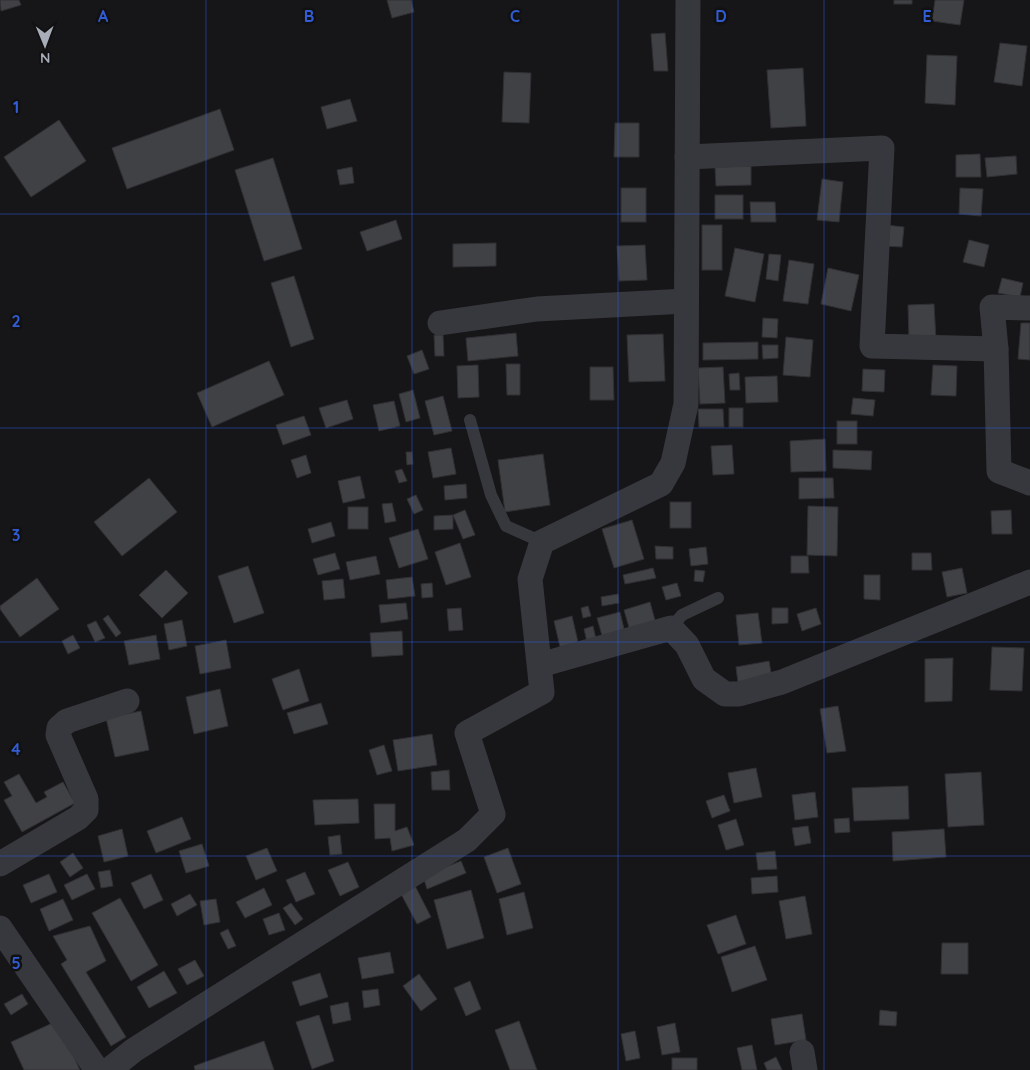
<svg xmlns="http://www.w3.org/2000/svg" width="1030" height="1070" font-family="Quicksand,sans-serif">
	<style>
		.building { fill: #404145; stroke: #303034 }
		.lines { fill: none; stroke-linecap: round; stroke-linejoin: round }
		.service { stroke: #37383d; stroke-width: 12 }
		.minor { stroke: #37383d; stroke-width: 25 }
		.grid { fill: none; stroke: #325cd3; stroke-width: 1; stroke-opacity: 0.55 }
		.grid-label { font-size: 16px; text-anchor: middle; font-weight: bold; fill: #325cd3; stroke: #111113; stroke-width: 5; stroke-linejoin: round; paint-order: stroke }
	</style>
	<rect width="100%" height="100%" fill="#161618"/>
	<g class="building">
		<polygon points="0,0 19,0 21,5 1,11"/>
		<polygon points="387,0 411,0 414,12 392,18"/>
		<rect x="894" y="0" width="18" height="4"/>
		<polygon points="935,0 964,0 960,25 932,21"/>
		<polygon points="665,33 668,71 654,71 651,34"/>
		<polygon points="1000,43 1027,46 1022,86 994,82"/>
		<polygon points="927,55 957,56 955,105 925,103"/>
		<polygon points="803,68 806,126 771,128 767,70"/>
		<polygon points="504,72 531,73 529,123 502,122"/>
		<polygon points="350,99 357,121 327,129 321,107"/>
		<polygon points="220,109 234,150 127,189 112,148"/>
		<polygon points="59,120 86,161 31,197 4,157"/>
		<polygon points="615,123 639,123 639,157 614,157"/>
		<polygon points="980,154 981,177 956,177 956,155"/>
		<polygon points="1016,156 1017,174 987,177 985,158"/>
		<polygon points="273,158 302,249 264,261 235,170"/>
		<polygon points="751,166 751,185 716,186 715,167"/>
		<polygon points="352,167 354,183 340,185 337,170"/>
		<polygon points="822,179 843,182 839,222 817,220"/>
		<rect x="621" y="188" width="25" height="34"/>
		<polygon points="960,188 983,189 981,216 959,214"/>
		<rect x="715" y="195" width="28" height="24"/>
		<polygon points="750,202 775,202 776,222 751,222"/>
		<polygon points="396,220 402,239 367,251 360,232"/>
		<rect x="702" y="225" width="20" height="45"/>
		<polygon points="886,225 904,227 902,247 884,246"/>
		<polygon points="969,240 989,245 984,267 963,262"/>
		<polygon points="496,243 496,266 453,267 453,244"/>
		<polygon points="645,245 647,280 619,281 617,246"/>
		<polygon points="735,248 764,254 755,302 725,296"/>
		<polygon points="769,254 781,255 778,281 766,279"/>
		<polygon points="789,260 814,264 808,304 783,301"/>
		<polygon points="828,268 859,275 851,311 821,304"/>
		<polygon points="294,276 314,339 291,347 271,283"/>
		<polygon points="1002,278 1023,283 1020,297 998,293"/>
		<polygon points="934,304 936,340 909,341 908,305"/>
		<polygon points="763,318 778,319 777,338 762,337"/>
		<polygon points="1021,323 1030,323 1030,360 1018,359"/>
		<polygon points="516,333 518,356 468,361 466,338"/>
		<polygon points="663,334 665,381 629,382 627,335"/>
		<polygon points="434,335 443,335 444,356 435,356"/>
		<polygon points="786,337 813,340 810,377 783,375"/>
		<polygon points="758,342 758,359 703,360 703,343"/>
		<polygon points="762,345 778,345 778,358 763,359"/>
		<polygon points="422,350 429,369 414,374 407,356"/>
		<polygon points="269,361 284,395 212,427 197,393"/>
		<polygon points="506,364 520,364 520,395 507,395"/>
		<polygon points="478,365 479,397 458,398 457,366"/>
		<polygon points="933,365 957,366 956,396 931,395"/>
		<polygon points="590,367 613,367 614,400 590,400"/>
		<polygon points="723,367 725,403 700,404 698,368"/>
		<polygon points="863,369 885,370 884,392 862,391"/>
		<polygon points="739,373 740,390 730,390 729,374"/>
		<polygon points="777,376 778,402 746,403 745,377"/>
		<polygon points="413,390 420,418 406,422 399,394"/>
		<polygon points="443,396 452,431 434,435 425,401"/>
		<polygon points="853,398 875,400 873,416 851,414"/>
		<polygon points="347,400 353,419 326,428 319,408"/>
		<polygon points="394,401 400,426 379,431 373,405"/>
		<rect x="729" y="408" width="14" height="19"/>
		<polygon points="698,409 723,409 724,427 699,427"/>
		<polygon points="304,416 311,435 283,445 276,425"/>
		<rect x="837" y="421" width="20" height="23"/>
		<polygon points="825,439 826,471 791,472 790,441"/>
		<polygon points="732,445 734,474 713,475 711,446"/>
		<polygon points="451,448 456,474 433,478 428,452"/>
		<polygon points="833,450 872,451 871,470 833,468"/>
		<polygon points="406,452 412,452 413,464 407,465"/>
		<polygon points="543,454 550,505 505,512 498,460"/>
		<polygon points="306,455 311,473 297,478 291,460"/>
		<polygon points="402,469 407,481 399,483 395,471"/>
		<polygon points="360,476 365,498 343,503 338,481"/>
		<polygon points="149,478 177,512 122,556 94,522"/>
		<polygon points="799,478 833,478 834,498 799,499"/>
		<polygon points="466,484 467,498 445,500 444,486"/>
		<polygon points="416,495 423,510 414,514 407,499"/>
		<rect x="670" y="502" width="21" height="26"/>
		<polygon points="392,503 396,521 385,523 382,504"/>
		<polygon points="808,506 838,507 837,556 807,555"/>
		<rect x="348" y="507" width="20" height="22"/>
		<polygon points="465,510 475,535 463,539 453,515"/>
		<polygon points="1011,510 1012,534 992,534 991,511"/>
		<polygon points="453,515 453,529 434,530 434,516"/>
		<polygon points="632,520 644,559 614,568 602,529"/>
		<polygon points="331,522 335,536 312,543 308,529"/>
		<polygon points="418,529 428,559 399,568 389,538"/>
		<polygon points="460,543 471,577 446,585 435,552"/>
		<polygon points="655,546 673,547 673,559 656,559"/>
		<polygon points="706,547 708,564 691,566 689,549"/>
		<polygon points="335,553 340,569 318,575 313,559"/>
		<polygon points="912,553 931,553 932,570 912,570"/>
		<polygon points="376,556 380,574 350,580 346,562"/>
		<polygon points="791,556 808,556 809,573 791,573"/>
		<polygon points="248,566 264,613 234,623 218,576"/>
		<polygon points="653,568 656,578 625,584 623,575"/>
		<polygon points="962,568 967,593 947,597 942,572"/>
		<polygon points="166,570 188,593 162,618 139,595"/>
		<polygon points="695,570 705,571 703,582 694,581"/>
		<polygon points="864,575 880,575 880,600 864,599"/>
		<polygon points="412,577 415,596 388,599 386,580"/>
		<polygon points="37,578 59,609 20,637 0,609 0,606"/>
		<polygon points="343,579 345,598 324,600 322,581"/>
		<polygon points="432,583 433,597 422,598 421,584"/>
		<polygon points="677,583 681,596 666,600 662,587"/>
		<polygon points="618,594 619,603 602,606 601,597"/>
		<polygon points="650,602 656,624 630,631 624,610"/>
		<polygon points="406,603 408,619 381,623 379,605"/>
		<polygon points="588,606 591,616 583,618 581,608"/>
		<polygon points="461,608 463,630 449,631 447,609"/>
		<polygon points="772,608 788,608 788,623 772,624"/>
		<polygon points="816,608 821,624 802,631 797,614"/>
		<polygon points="620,612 625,633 603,639 597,618"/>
		<polygon points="758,613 762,643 739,645 736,615"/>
		<polygon points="108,615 121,633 116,637 103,619"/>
		<polygon points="572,616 578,642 560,647 554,621"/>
		<polygon points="182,620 187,646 169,650 164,624"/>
		<polygon points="96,621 105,638 95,642 87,625"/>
		<polygon points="593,626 596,639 587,642 584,629"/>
		<polygon points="402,631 403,655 372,657 370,633"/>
		<polygon points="73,635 80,648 68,654 62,641"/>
		<polygon points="156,635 160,659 129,665 124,641"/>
		<polygon points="226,640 231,668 200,674 195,646"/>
		<polygon points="992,647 1024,648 1022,691 990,690"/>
		<polygon points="953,658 952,701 925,702 925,659"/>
		<polygon points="769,661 772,678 738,683 736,667"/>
		<polygon points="299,669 309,701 283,710 272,679"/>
		<polygon points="220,689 228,726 194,734 186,697"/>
		<polygon points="321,703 328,724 294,734 287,713"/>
		<polygon points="838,706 846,751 827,753 820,709"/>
		<polygon points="141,711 149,750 115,757 106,718"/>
		<polygon points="432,734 437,765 398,771 393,740"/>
		<polygon points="384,745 392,771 377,775 369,750"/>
		<polygon points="756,768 762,797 734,803 728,773"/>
		<polygon points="449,770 450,790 432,790 431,772"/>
		<polygon points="981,772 984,825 948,827 945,774"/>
		<polygon points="19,774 36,803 47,797 44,792 63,782 75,803 22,832 4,800 12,796 4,782"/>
		<polygon points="908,786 909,819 854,821 852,788"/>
		<polygon points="815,792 818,817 795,820 792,795"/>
		<polygon points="724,795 730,811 712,818 706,801"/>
		<polygon points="358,799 359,823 315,825 313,800"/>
		<polygon points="374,804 395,804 395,831 407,827 414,845 392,851 390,838 375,839"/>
		<polygon points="182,817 191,839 156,853 147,831"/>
		<polygon points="849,818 850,832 835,833 834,819"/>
		<polygon points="736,819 744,845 726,850 718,825"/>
		<polygon points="808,826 811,843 795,846 792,828"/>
		<polygon points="122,829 128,856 104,862 98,836"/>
		<polygon points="944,829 946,857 893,861 892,832"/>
		<polygon points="340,835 342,854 330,855 328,837"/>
		<polygon points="202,844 209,866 186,873 179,851"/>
		<polygon points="267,848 277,871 256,880 246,856"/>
		<polygon points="508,848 521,884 497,893 484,857"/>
		<polygon points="775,851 777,869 758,870 756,853"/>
		<polygon points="73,853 83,868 70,877 60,862"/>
		<polygon points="461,861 466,873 427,889 423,876"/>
		<polygon points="348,862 359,887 340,896 328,870"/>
		<polygon points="110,870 113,886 101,888 98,872"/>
		<polygon points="305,872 315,894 296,902 286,880"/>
		<polygon points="49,874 57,892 31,903 23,885"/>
		<polygon points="87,874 95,889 72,900 64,885"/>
		<polygon points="151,874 163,900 144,909 131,883"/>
		<polygon points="777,876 778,892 752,894 751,878"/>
		<polygon points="414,884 431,917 417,924 400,892"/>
		<polygon points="264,888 272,905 245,918 236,902"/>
		<polygon points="471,890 484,938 447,949 434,900"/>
		<polygon points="524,892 533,928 507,935 499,899"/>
		<polygon points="190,894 197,905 177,916 171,904"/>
		<polygon points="805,896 812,934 786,939 779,901"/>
		<polygon points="120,898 158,965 131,981 92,913"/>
		<polygon points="63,899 73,920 49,931 40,909"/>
		<polygon points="216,899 220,922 204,925 200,901"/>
		<polygon points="291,903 303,919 295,925 283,908"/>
		<polygon points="279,913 285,930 269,935 263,919"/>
		<polygon points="736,915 746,944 718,954 707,925"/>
		<polygon points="90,926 106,961 86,972 126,1037 111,1046 61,964 67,960 53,936"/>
		<polygon points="228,929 236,946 228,949 220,933"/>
		<polygon points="942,943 968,943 968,974 941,974"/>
		<polygon points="755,946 767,980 732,992 721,957"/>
		<polygon points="390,952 394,973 362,979 358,958"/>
		<polygon points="195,960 204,976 187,985 178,969"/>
		<polygon points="164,971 177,993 149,1008 137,987"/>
		<polygon points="320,973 328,997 300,1006 292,982"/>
		<polygon points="419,974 437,999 421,1011 403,986"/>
		<polygon points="470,981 481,1009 466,1016 454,988"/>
		<polygon points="378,989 380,1005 364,1008 362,991"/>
		<polygon points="22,994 28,1004 11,1015 4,1004"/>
		<polygon points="348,1002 351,1020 333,1024 330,1006"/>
		<polygon points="880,1010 897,1012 896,1026 879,1025"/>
		<polygon points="802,1014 806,1040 775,1045 771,1019"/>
		<polygon points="319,1015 334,1061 312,1069 296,1022"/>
		<polygon points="57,1021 80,1070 24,1070 11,1042"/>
		<polygon points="519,1021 537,1070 510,1070 495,1030"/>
		<polygon points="675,1023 680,1052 662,1055 657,1027"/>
		<polygon points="635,1031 640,1058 626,1061 621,1034"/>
		<polygon points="264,1041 274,1070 195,1070 194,1066"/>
		<polygon points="752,1045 757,1070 742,1070 737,1048"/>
		<polygon points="776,1057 782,1070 767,1070 764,1063"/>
		<rect x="672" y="1058" width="25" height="12"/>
	</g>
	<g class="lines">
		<g class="service">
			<polyline points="470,420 491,495 506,526 542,542"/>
			<polyline points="671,628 682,615 718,598"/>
		</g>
		<g class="minor">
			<polyline points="687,157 882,148 872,346 996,349"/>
			<polyline points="1030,308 992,307 996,349 999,471 1030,483"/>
			<polyline points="440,323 537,309 686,301"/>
			<polyline points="540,665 671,628 687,645 704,679 725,694 739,694 782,682 1030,582"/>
			<polyline points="0,864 78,818 86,810 86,799 58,735 59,728 67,721 127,701"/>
			<polyline points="0,928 97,1070"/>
			<polyline points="802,1052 805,1070"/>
			<polyline points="109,1070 134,1050 467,840 493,814 467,733 542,692 530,579 542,542 661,484 673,463 686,404 688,0"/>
		</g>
	</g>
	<path class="grid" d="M206,0V1070M412,0V1070M618,0V1070M824,0V1070M0,214H1030M0,428H1030M0,642H1030M0,856H1030"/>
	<g class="grid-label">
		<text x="103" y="22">A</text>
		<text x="309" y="22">B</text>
		<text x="515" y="22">C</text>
		<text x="721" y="22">D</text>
		<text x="927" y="22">E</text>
		<text x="16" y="113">1</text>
		<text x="16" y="327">2</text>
		<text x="16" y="541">3</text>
		<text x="16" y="755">4</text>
		<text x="16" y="969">5</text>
	</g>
	<g transform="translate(45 45) rotate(179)" stroke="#111113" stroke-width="4" paint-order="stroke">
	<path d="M0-4L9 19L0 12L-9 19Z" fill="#a8adb8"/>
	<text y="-8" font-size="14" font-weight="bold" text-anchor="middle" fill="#a8adb8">N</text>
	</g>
</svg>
